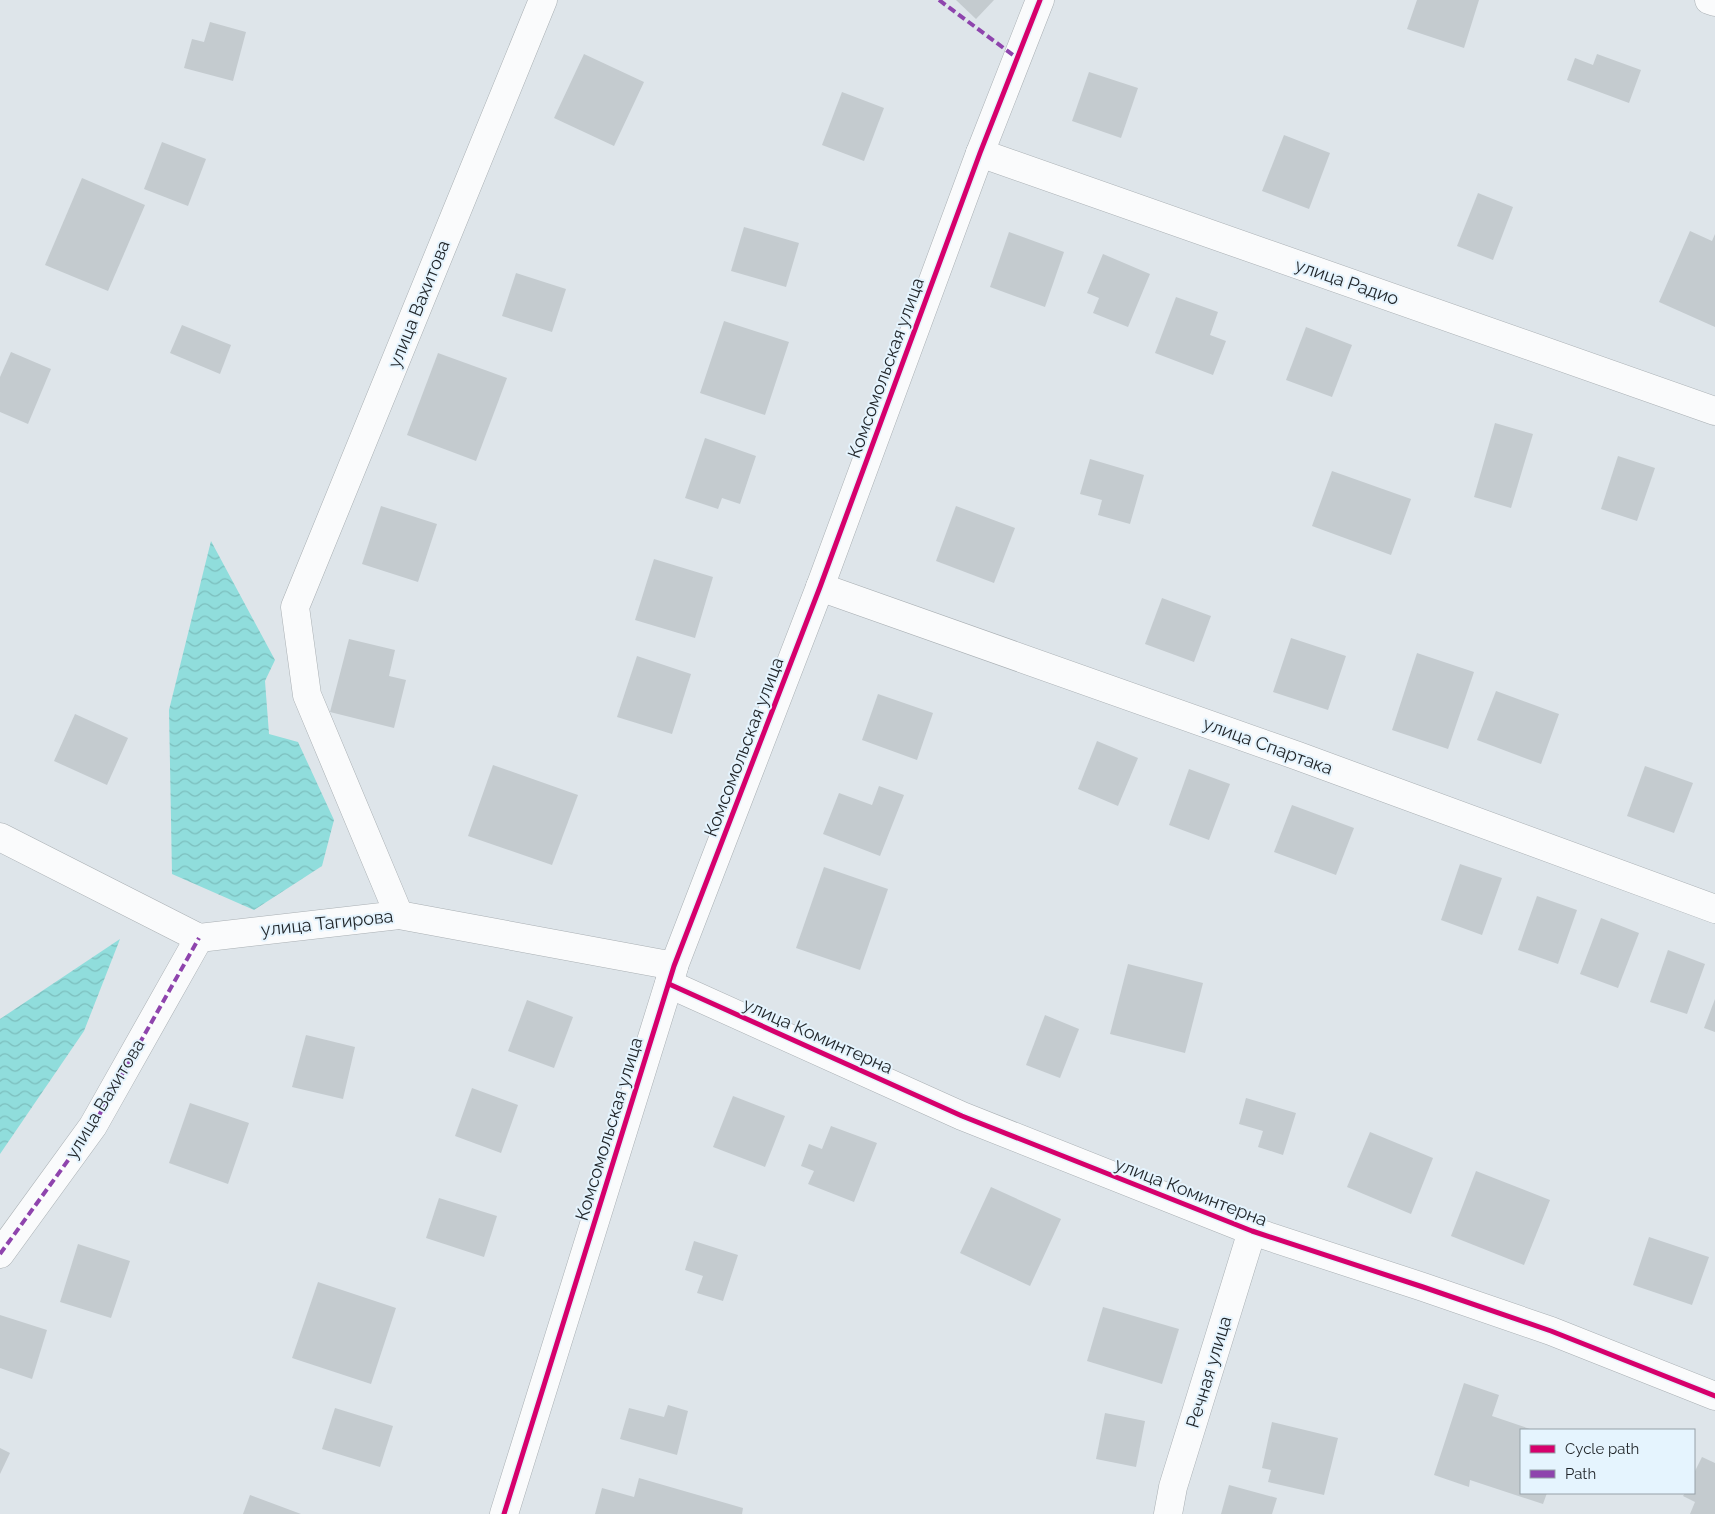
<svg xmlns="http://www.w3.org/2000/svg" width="1715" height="1514" font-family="Raleway,sans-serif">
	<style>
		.water { fill: url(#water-waves) }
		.building { fill: #c4cbcf }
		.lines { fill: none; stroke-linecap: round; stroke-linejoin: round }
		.street-casing { stroke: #a9afb3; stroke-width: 29 }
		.secondary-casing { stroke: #a9afb3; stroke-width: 29 }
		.street { stroke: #fafbfc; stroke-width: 28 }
		.secondary { stroke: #fafbfc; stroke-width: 28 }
		.quiet { stroke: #8e44ad; stroke-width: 4; stroke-dasharray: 8 4; stroke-linecap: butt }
		.cycleway-casing { stroke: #e5f4fe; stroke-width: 8 }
		.cycleway { stroke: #d6006c; stroke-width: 5 }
		.labels { text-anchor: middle; stroke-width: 4; stroke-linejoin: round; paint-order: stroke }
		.street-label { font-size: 18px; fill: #1f2428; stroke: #e5f4fe }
	</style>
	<defs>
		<pattern id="water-waves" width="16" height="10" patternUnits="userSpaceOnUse" patternTransform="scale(1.25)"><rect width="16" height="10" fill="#90dddc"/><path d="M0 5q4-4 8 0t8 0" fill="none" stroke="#7cbebd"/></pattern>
	</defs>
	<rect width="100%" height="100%" fill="#dee5ea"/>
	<g class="water">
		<polygon points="211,541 275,660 265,681 269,734 298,742 334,820 322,866 254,910 172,874 169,710"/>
		<polygon points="120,939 84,1031 0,1154 0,1019"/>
	</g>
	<g class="building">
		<polygon points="956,0 994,0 976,19"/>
		<polygon points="1417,0 1479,0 1464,48 1407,29"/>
		<polygon points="210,22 246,32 233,81 184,68 192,39 204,42"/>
		<polygon points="584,54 644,82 614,146 554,118"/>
		<polygon points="1597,54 1641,70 1629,103 1567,80 1575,58 1593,65"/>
		<polygon points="1089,72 1138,88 1121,138 1072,121"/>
		<polygon points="842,92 884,108 864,161 822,145"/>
		<polygon points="1284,135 1330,153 1309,209 1262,191"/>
		<polygon points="162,142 206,159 188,206 144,189"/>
		<polygon points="82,178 145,205 108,291 45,265"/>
		<polygon points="1478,193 1513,207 1493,260 1457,246"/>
		<polygon points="744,227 799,243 786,287 731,271"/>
		<polygon points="1690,231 1712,241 1715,234 1715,327 1659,302"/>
		<polygon points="1009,232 1064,252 1045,307 990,287"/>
		<polygon points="1103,254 1150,274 1128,327 1093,313 1099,298 1087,293"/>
		<polygon points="516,273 566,289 552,332 502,316"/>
		<polygon points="1176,297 1218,312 1210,335 1226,341 1213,375 1155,353"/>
		<polygon points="724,321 789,342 765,415 700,393"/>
		<polygon points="182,325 231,345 220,374 170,353"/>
		<polygon points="1306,327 1352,345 1332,397 1286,380"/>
		<polygon points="11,352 51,369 28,424 0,412 0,377"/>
		<polygon points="438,353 507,378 476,461 407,435"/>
		<polygon points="1495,423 1533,434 1511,508 1474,497"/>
		<polygon points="705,438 756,456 740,504 722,498 718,509 685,498"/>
		<polygon points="1618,456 1655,468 1637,521 1601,509"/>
		<polygon points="1090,459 1144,475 1130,524 1098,515 1102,500 1080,494"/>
		<polygon points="1332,471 1411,499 1391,555 1312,526"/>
		<polygon points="381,506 437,524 418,582 362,564"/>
		<polygon points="956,506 1015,528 994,583 936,561"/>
		<polygon points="654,559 713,577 695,638 635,620"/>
		<polygon points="1162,598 1211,616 1194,662 1145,644"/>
		<polygon points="1291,638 1346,656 1328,710 1273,692"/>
		<polygon points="349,639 395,650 389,676 406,680 394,728 330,712"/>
		<polygon points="1417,653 1474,672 1448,749 1392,730"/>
		<polygon points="637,656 691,674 672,734 617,717"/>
		<polygon points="1496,691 1559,714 1541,764 1477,740"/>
		<polygon points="878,694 933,713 917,760 862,740"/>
		<polygon points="75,714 128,738 107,785 54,761"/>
		<polygon points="1097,741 1138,758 1118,806 1078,789"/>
		<polygon points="493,765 578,795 552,865 468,836"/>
		<polygon points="1645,766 1693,783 1674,833 1627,816"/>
		<polygon points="1189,769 1230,784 1209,840 1169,825"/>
		<polygon points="879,786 904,795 880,856 823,834 839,793 872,805"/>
		<polygon points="1292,805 1354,828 1336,875 1274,852"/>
		<polygon points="1460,864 1502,878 1482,935 1441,920"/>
		<polygon points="824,867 888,889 860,970 796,948"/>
		<polygon points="1537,896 1577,910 1558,964 1518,950"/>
		<polygon points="1601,918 1639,933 1618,988 1580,974"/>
		<polygon points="1668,950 1705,964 1687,1014 1650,1002"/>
		<polygon points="1128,964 1203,983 1185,1053 1110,1034"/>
		<polygon points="1715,999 1715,1032 1704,1028"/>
		<polygon points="527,1000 573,1017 554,1068 508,1051"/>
		<polygon points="1045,1015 1079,1029 1060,1078 1026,1065"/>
		<polygon points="306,1035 355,1047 343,1099 292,1087"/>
		<polygon points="472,1088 518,1105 501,1153 455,1136"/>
		<polygon points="733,1096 785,1116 765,1167 713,1147"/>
		<polygon points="1246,1098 1296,1113 1283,1155 1258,1147 1263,1131 1239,1124"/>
		<polygon points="190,1103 249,1123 228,1184 169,1163"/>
		<polygon points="831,1126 877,1143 854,1202 808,1184 814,1171 801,1166 809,1144 822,1149"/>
		<polygon points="1370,1132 1433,1158 1411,1214 1347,1187"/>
		<polygon points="1476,1171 1550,1200 1524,1265 1451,1236"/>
		<polygon points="991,1187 1061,1219 1030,1286 960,1253"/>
		<polygon points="439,1198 497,1216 484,1257 426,1238"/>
		<polygon points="1649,1237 1709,1257 1692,1305 1633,1285"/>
		<polygon points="694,1241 738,1255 723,1301 697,1293 703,1276 685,1270"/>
		<polygon points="78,1244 130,1261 111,1318 60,1302"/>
		<polygon points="318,1282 396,1308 371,1384 292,1358"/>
		<polygon points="1103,1307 1179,1329 1162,1384 1087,1361"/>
		<polygon points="0,1315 47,1330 32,1379 0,1368"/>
		<polygon points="1464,1383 1499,1395 1492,1416 1533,1430 1521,1430 1521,1493 1547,1493 1543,1504 1470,1480 1469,1487 1434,1475"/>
		<polygon points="668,1405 688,1411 677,1455 620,1439 629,1408 664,1417"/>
		<polygon points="335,1408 393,1426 380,1467 322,1449"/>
		<polygon points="1105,1413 1145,1421 1136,1467 1096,1459"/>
		<polygon points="1272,1422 1338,1438 1324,1495 1268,1482 1271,1470 1262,1468"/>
		<polygon points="0,1448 10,1453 0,1474"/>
		<polygon points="1702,1457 1715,1463 1715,1514 1690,1514 1695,1502 1683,1496 1685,1493 1694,1493 1694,1473"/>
		<polygon points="639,1478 743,1508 742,1514 595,1514 602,1488 634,1497"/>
		<polygon points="1229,1485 1277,1498 1272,1514 1221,1514"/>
		<polygon points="250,1495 301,1514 243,1514"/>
	</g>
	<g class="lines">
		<defs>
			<g id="street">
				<polyline points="1709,0 1715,2"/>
				<polyline points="980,153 1715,411"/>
				<polyline points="820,587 1298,756 1715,909"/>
				<polyline points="399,915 307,695 295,607 543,0"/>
				<polyline points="669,984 962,1116 1252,1231 1423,1287 1551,1331 1715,1396"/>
				<polyline points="0,1254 93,1126 199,938"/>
				<polyline points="504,1514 674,967"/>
				<polyline points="1168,1514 1173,1487 1252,1231"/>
			</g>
			<polyline id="secondary" points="0,837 199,938 399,915 674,966 820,587 980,153 1040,0"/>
		</defs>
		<use href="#street" class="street-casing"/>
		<use href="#secondary" class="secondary-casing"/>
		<use href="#street" class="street"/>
		<use href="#secondary" class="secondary"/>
		<g class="quiet">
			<polyline points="939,0 1017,58"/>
			<polyline points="0,1254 93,1126 199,938"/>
		</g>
		<defs>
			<g id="cycleway">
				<polyline points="669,984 962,1116 1252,1231 1423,1287 1551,1331 1715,1396"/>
				<polyline points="504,1514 674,966 820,587 980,153 1040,0"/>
			</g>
		</defs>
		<use href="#cycleway" class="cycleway-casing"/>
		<use href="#cycleway" class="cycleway"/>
	</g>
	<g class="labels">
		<g class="street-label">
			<text transform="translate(1347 282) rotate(19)" y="6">улица Радио</text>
			<text transform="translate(419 304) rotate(-68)" y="6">улица Вахитова</text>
			<text transform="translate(886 368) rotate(-70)" y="6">Комсомольская улица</text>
			<text transform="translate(1268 746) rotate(20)" y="6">улица Спартака</text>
			<text transform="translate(744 747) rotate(-69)" y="6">Комсомольская улица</text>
			<text transform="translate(327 923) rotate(-6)" y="6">улица Тагирова</text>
			<text transform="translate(818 1036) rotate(24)" y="6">улица Коминтерна</text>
			<text transform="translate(105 1099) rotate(-59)" y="6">улица Вахитова</text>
			<text transform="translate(609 1129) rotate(-73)" y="6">Комсомольская улица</text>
			<text transform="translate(1191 1192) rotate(21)" y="6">улица Коминтерна</text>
			<text transform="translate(1209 1372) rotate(-73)" y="6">Речная улица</text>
		</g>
	</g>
	<rect x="1520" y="1429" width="175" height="65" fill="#e5f4fe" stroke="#96a1a8"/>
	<rect x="1530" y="1445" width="25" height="8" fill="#d6006c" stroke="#96a1a8"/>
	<text x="1565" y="1454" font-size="15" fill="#1f2428">Cycle path</text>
	<rect x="1530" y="1470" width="25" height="8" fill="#8e44ad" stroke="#96a1a8"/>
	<text x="1565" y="1479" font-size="15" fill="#1f2428">Path</text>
</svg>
